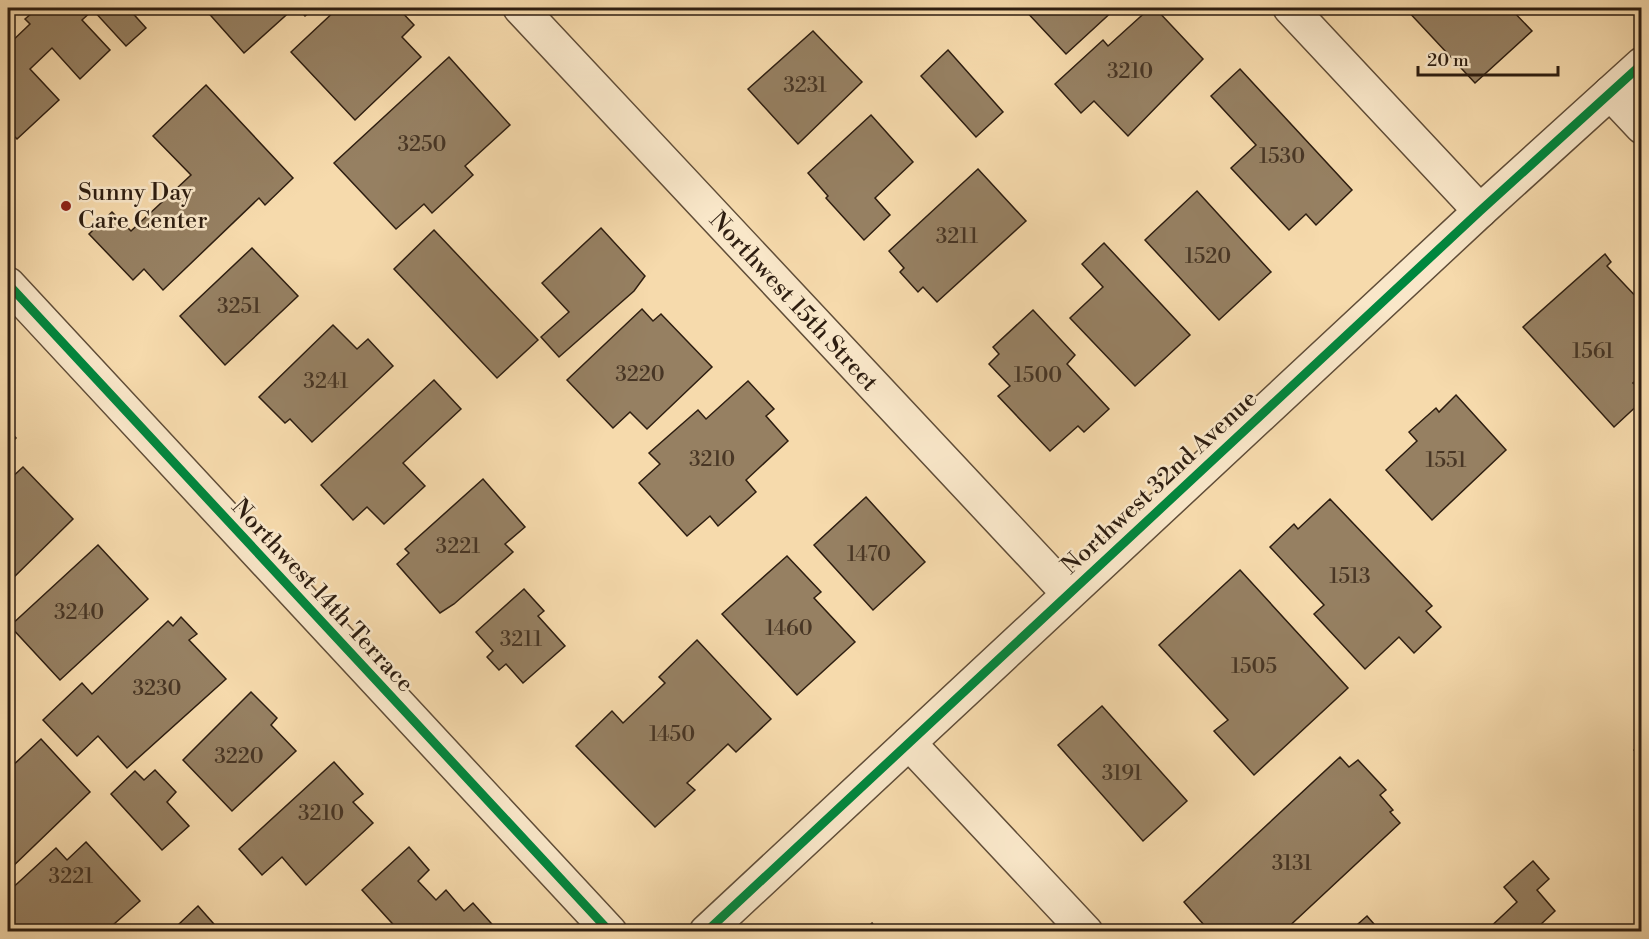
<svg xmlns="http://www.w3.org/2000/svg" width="1649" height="939" font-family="'Libre Bodoni',serif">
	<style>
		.building { fill: #968062; stroke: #2e1e11; stroke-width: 1.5 }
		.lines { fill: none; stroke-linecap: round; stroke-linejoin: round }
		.minor-casing { stroke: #604d38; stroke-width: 36 }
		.minor { stroke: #f9e7c9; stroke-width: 33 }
		.cycleway-casing { stroke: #f9e7c9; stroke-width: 13 }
		.cycleway { stroke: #00873e; stroke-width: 9 }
		.poi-dot { fill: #8f2418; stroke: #f9e7c9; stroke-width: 2 }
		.labels { text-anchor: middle; stroke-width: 5; stroke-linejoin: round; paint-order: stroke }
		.number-label { font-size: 21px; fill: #483625 }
		.poi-label { font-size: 24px; fill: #2e1e11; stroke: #f9e7c9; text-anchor: start }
		.street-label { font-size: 24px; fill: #2e1e11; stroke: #f9e7c9 }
	</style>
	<rect width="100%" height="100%" fill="#f6daac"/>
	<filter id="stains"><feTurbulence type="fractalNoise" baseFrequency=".00333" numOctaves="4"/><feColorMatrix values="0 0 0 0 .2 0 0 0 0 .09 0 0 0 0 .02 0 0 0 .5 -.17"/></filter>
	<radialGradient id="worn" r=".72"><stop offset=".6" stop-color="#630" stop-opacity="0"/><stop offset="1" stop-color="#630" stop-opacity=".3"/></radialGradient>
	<g class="building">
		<polygon points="38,8 128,8 146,28 126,46 93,10 82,20 110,50 80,79 52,48 30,69 59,100 17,139 8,130 8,45 30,24 25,19"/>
		<polygon points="204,8 294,8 244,53"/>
		<polygon points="298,8 315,8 305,16"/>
		<polygon points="338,8 358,8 360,10 363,8 398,8 414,25 402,37 421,57 355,120 291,52"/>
		<polygon points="1023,8 1116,8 1066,54"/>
		<polygon points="1150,8 1155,8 1203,59 1128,136 1094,101 1081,113 1055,84 1103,40 1108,46"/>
		<polygon points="1405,8 1510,8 1532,31 1475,83"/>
		<polygon points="813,31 862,82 798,144 748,89"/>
		<polygon points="948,50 1003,112 976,137 921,76"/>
		<polygon points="449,57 510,125 465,166 473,175 432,213 424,204 396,229 334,163"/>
		<polygon points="1240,69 1352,190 1316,225 1306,214 1289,230 1231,168 1256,145 1211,96"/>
		<polygon points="206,85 293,178 265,205 259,198 163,290 144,269 133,280 89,234 112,212 131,231 191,175 153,136"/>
		<polygon points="871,115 913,162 875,198 890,215 864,240 826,198 828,196 808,173"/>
		<polygon points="978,169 1026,221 937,302 923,287 918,292 900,272 904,268 889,251"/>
		<polygon points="1197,191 1271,272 1219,320 1145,240"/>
		<polygon points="601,228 645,276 634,291 559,357 541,337 569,312 542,283"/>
		<polygon points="434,230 538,340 497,378 394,269"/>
		<polygon points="1104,243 1190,335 1135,386 1070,318 1103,287 1082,264"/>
		<polygon points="252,248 298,296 225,365 180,316"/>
		<polygon points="1605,254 1611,262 1607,266 1642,303 1642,375 1633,383 1642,391 1642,401 1614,427 1523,327"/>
		<polygon points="642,309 653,321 661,314 712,367 647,429 630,412 613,428 567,380"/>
		<polygon points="1033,310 1075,355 1067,364 1109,409 1084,432 1078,426 1050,451 998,396 1010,386 989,364 999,354 993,347"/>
		<polygon points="333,325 357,349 368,339 393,366 312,442 290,419 285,423 259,397"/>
		<polygon points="434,380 461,409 403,463 425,486 384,524 367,507 353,520 321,485"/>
		<polygon points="748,381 774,409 766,416 788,441 746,480 756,492 718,526 710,516 687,536 639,483 660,464 649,453 698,410 706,419"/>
		<polygon points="1456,395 1506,450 1432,520 1386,470 1417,441 1409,432 1436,408 1439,412"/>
		<polygon points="8,429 16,438 8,446"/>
		<polygon points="23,467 73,519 8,583 8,481"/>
		<polygon points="483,479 525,527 505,544 513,552 454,604 440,613 397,564 409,553 405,549"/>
		<polygon points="866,497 925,562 873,610 814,545"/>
		<polygon points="1330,499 1432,606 1426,611 1441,627 1414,653 1399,637 1365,669 1314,614 1324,605 1270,547 1294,524 1298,529"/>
		<polygon points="98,545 148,599 60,680 10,626"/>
		<polygon points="787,556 821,592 814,598 855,642 797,695 722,614"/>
		<polygon points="1240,570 1348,688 1254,775 1214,731 1228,720 1159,645"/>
		<polygon points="524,589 544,611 538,616 565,646 523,683 506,664 499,670 487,657 493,651 476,632"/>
		<polygon points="181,617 197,634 189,640 226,679 127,768 98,736 77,756 43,720 82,683 92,694 168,621 173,626"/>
		<polygon points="697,640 771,719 736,752 728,744 687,783 695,790 655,827 576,746 612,711 623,723 665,683 659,677"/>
		<polygon points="251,692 277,718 271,725 296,751 232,811 183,760"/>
		<polygon points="1102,706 1187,801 1143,841 1058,745"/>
		<polygon points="41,739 90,792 8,871 8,770"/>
		<polygon points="1642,743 1642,759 1634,750"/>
		<polygon points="1340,757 1349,767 1358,760 1386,790 1380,795 1393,810 1390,812 1400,823 1283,932 1210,932 1184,902"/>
		<polygon points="334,762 363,794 353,802 373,823 306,885 282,857 262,875 239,849"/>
		<polygon points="155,770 176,792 167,802 189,826 162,850 111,794 135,771 144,780"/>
		<polygon points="86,842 140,901 105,932 8,932 8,892 56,848 67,860"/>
		<polygon points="409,847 429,870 418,881 436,900 446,890 464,911 473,903 499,932 400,932 362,890"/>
		<polygon points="1533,861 1549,879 1537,890 1555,911 1538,927 1542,932 1485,932 1517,902 1504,887"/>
		<polygon points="198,906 221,932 186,932 179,924"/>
		<polygon points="1367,916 1381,932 1349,932"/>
		<polygon points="872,923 879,932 862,932"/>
	</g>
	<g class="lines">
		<defs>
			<g id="minor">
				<polyline points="520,8 1068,593"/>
				<polyline points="1290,8 1480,211"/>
				<polyline points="1610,93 1642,127"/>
				<polyline points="8,284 610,932"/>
				<polyline points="909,743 1086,932"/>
				<polyline points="706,932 1480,211 1642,64"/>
			</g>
		</defs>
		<use href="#minor" class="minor-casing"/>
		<use href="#minor" class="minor"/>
		<defs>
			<g id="cycleway">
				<polyline points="8,284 610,932"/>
				<polyline points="706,932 1480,211 1642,64"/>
			</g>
		</defs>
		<use href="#cycleway" class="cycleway-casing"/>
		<use href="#cycleway" class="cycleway"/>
	</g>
	<circle class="poi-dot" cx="66" cy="206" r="6"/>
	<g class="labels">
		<g class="number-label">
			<text x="1130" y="78">3210</text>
			<text x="805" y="92">3231</text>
			<text x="422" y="151">3250</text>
			<text x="1282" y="163">1530</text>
			<text x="957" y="243">3211</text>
			<text x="1208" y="263">1520</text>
			<text x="239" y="313">3251</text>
			<text x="1593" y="358">1561</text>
			<text x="640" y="381">3220</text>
			<text x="1038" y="382">1500</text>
			<text x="326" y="388">3241</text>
			<text x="712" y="466">3210</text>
			<text x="1446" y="467">1551</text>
			<text x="458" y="553">3221</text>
			<text x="869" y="561">1470</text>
			<text x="1350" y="583">1513</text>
			<text x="79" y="619">3240</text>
			<text x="789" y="635">1460</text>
			<text x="521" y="646">3211</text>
			<text x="1254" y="673">1505</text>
			<text x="157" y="695">3230</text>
			<text x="672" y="741">1450</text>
			<text x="239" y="763">3220</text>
			<text x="1122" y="780">3191</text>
			<text x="321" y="820">3210</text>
			<text x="1292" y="870">3131</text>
			<text x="71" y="883">3221</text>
		</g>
		<g class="poi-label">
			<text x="78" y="200">Sunny Day<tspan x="78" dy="28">Care Center</tspan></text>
		</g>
		<g class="street-label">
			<text transform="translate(794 301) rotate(47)" y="8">Northwest 15th Street</text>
			<text transform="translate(1159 482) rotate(-43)" y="8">Northwest 32nd Avenue</text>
			<text transform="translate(323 595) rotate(47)" y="8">Northwest 14th Terrace</text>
		</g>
	</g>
	<rect width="1649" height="939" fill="none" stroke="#f6daac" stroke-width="30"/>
	<rect x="9" y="9" width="1631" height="921" fill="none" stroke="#2e1e11" stroke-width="3"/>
	<rect x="15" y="15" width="1619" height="909" fill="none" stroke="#2e1e11" stroke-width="1.5"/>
	<path d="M1418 66v9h140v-9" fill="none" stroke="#2e1e11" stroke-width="3"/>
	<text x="1427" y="66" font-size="18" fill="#2e1e11" stroke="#f9e7c9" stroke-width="4.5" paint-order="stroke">20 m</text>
	<rect width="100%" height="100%" filter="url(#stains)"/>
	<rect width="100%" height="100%" fill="url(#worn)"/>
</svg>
